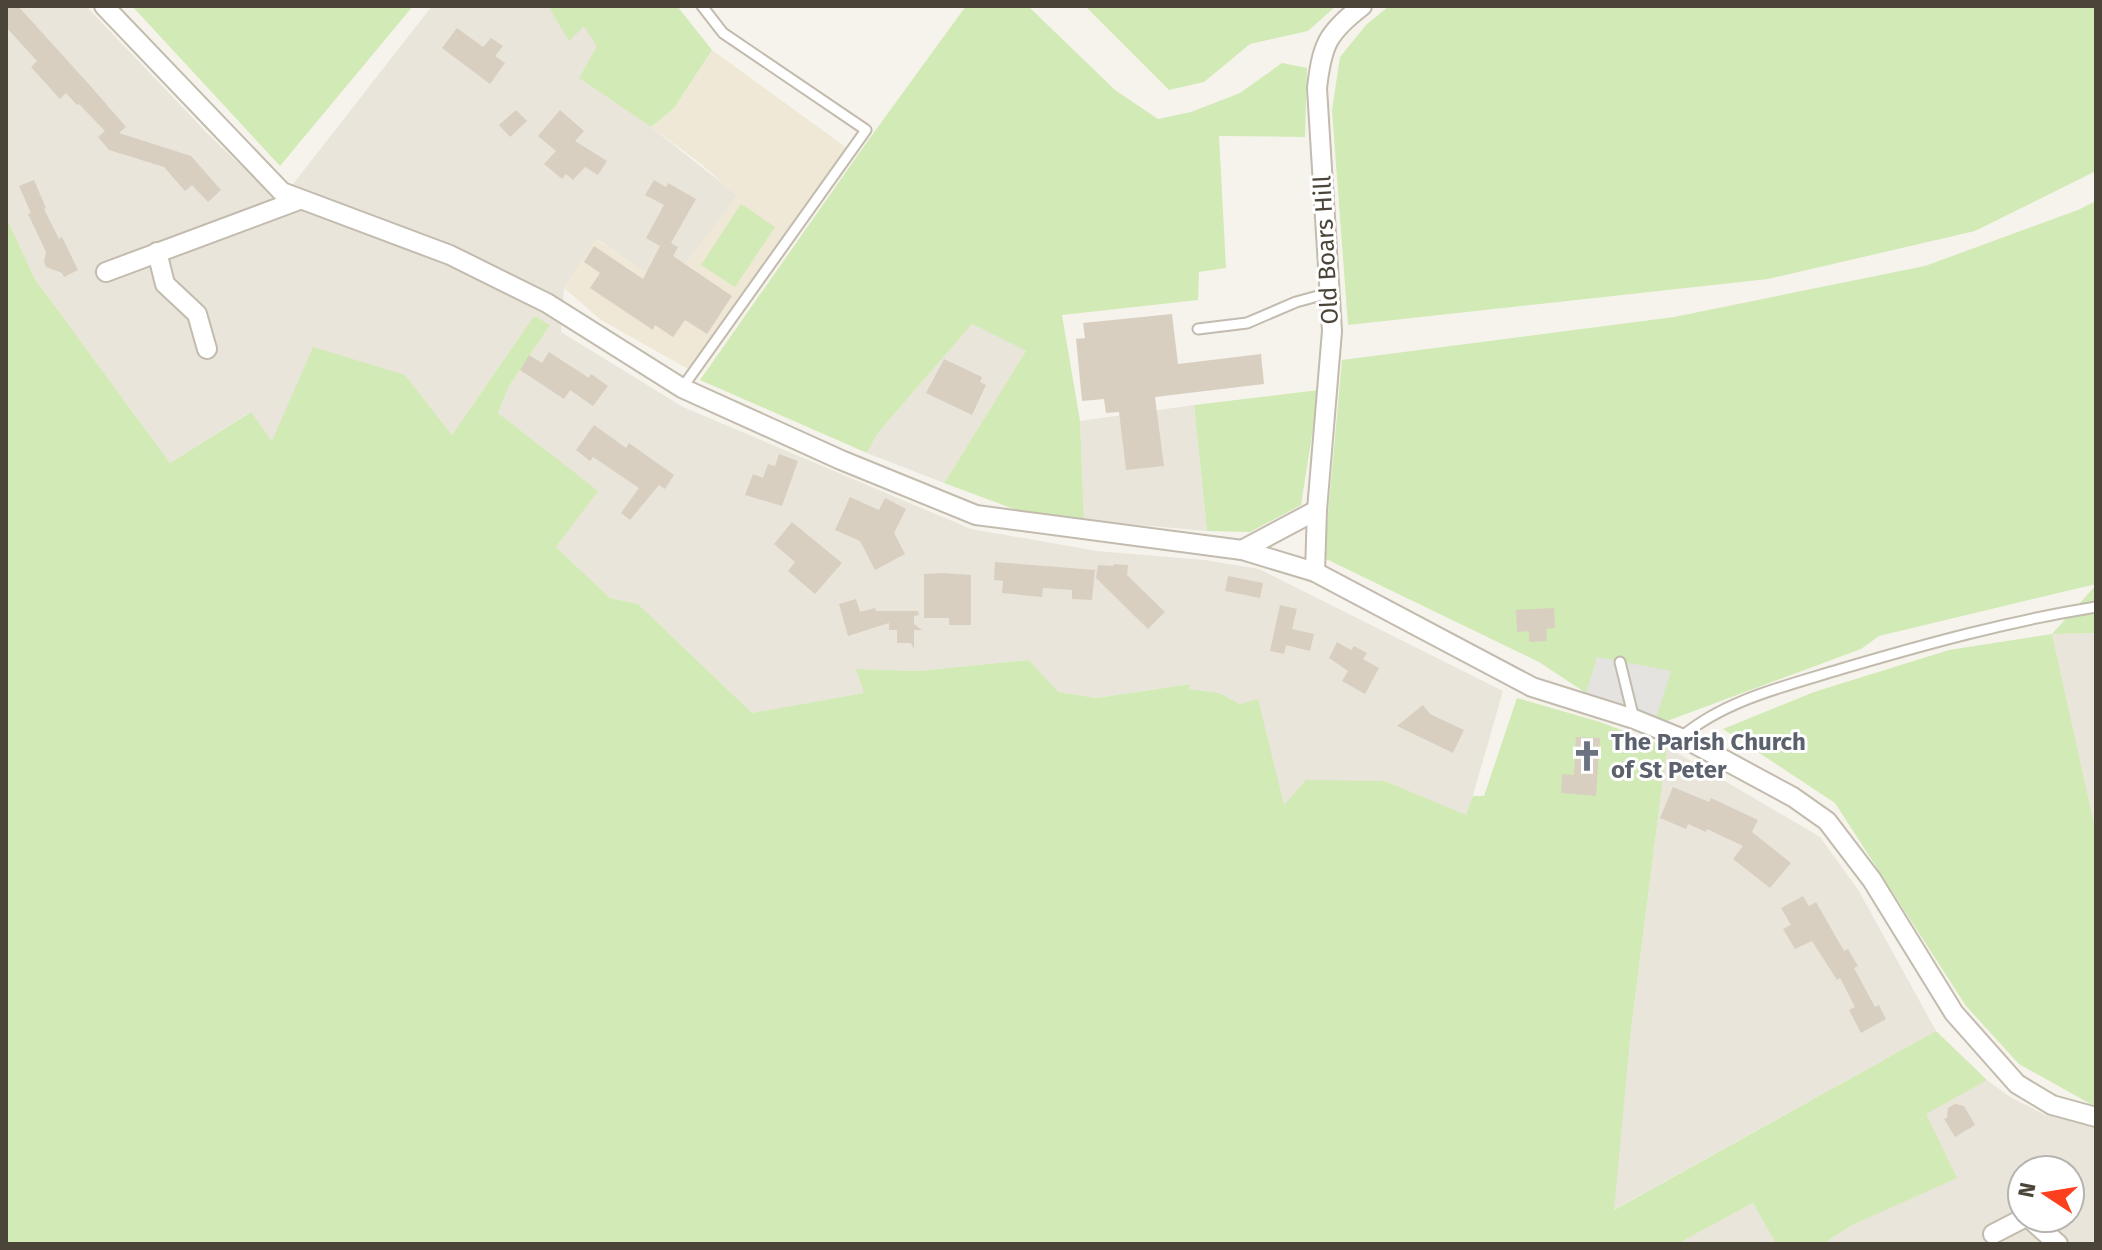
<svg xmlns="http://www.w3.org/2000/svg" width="2102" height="1250" font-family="'Fira Sans',sans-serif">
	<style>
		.residential { fill: #eae5da; fill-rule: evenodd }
		.education { fill: #efe8d6 }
		.green { fill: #d2eab5 }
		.parking { fill: #e5e3e0 }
		.building { fill: #d8cfc1 }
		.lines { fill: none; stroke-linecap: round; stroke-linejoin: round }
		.lane-casing { stroke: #c2bbae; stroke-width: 13 }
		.street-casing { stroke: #c2bbae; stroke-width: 22 }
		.lane { stroke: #fff; stroke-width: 9 }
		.street { stroke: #fff; stroke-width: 18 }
		.labels { text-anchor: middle; stroke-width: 6; stroke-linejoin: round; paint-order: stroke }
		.street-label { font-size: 24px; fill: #4b4439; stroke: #fff }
		.worship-label { font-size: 24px; font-weight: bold; fill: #5b616d; stroke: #fff; text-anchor: start }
	</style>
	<rect width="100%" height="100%" fill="#f6f3ec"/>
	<g class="residential">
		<polygon points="6,6 86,6 207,133 279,202 432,6 548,6 569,40 584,25 598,46 579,78 651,127 738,196 680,271 662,284 597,239 564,288 561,332 683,407 971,529 1097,551 1205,560 1259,569 1503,691 1467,816 1385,781 1284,806 1240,704 1219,693 1189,689 1189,684 1097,698 1057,692 1029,660 918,671 857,669 865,693 752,713 638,604 610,598 556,547 597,491 498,413 509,386 549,326 534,316 452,435 405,375 272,442 250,412 170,463 35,279 6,217"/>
		<polygon points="972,324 1026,351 944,483 867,453 877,434"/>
		<polygon points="1194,405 1207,531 1084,520 1080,421"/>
		<polygon points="2096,633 2096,832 2052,634"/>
		<polygon points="1667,747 1820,837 1859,891 1936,1031 1613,1210 1631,1030"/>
		<path d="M1987,1080L2010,1097L2045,1115L2096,1111V1244H1823L1852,1225L1925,1113ZM2022,1170H2070V1218H2022Z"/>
		<polygon points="1753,1203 1776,1244 1677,1244"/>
	</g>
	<polygon class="education" points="712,50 847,148 688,369 601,320 564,288 596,239 663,284 680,271 737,196 700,163 651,127 674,108"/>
	<g class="green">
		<polygon points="132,6 413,6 280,166"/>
		<polygon points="548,6 677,6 712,50 674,108 651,127 579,78 597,46 584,26 569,41"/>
		<polygon points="966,6 1028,6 1115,90 1158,119 1191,112 1240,93 1282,63 1307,68 1305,137 1219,136 1226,268 1199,272 1198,300 1062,315 1080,421 1084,520 1022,512 944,483 1026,351 972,324 877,434 867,453 700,380 867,142"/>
		<polygon points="1085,6 1336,6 1308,31 1250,44 1204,82 1169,90"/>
		<polygon points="1389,6 2096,6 2096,171 1975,231 1768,279 1348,325 1332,110 1340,57 1366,25"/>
		<polygon points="2096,201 2096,584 1879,636 1861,649 1667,721 1586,693 1539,662 1324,558 1342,360 1674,317 1925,266 2078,210"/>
		<polygon points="741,204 775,227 735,287 701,265"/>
		<polygon points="6,217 35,279 170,463 251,412 272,441 313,347 405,375 452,435 534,316 550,325 509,386 498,413 598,491 556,547 610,598 638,604 752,713 864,693 856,669 918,671 1029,660 1058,692 1097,698 1190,684 1189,689 1219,693 1240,704 1258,699 1284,805 1306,780 1385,781 1466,815 1473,796 1484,796 1517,698 1600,722 1667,747 1631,1030 1614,1210 1936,1031 1987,1080 1926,1114 1957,1178 1852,1225 1823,1244 1776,1244 1753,1203 1677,1244 6,1244"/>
		<polygon points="1319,390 1301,505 1250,532 1207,531 1194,405"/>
		<polygon points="2096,585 2096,633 2052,634 2096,832 2096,1107 2019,1064 1966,1006 1835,803 1723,729 1814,692 1949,650 2052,634"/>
	</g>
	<polygon class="parking" points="1597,657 1671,671 1656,718 1586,693"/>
	<g class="building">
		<polygon points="6,6 18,6 94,90 126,127 119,133 191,156 221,190 208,202 192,185 185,191 164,167 109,150 98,137 105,131 79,104 77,105 66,93 60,99 31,67 37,61 6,27"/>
		<polygon points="457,28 483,47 491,38 503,46 495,56 505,63 490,84 442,48"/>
		<polygon points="516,110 527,121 510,137 499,125"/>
		<polygon points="560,110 584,131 575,141 607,161 598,175 585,167 573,180 566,174 562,179 544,164 556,151 538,136"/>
		<polygon points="34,180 46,208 44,209 59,239 62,237 78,270 64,277 62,273 46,267 44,262 46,252 28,214 31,213 19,186"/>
		<polygon points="654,180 666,187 668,183 696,199 671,243 678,247 673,256 732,296 707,334 685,320 673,337 655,325 653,330 590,288 600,273 584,262 594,246 643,279 660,246 646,238 664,205 645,195"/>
		<polygon points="1172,314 1178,364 1261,354 1264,384 1155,397 1164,466 1126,470 1119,412 1106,413 1104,399 1082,401 1076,339 1085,338 1083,323"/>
		<polygon points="549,352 589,378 591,374 608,386 593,406 570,390 564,399 520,370 529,355 542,363"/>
		<polygon points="944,359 982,377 980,382 986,385 972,415 926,393"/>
		<polygon points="594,425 626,448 629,443 674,475 665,489 659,485 630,520 621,513 639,488 593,457 590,461 576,450"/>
		<polygon points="779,454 798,461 782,506 745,495 753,474 763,478 768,464 775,466"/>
		<polygon points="850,497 879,510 885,498 906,509 894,533 905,554 875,570 860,541 835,530"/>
		<polygon points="792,522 842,563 815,594 788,571 795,562 774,544"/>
		<polygon points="995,562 1095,570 1092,600 1072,599 1072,590 1043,588 1042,597 1002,593 1003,581 994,580"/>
		<polygon points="1114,564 1128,565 1127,575 1165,612 1148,629 1096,578 1098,565 1113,566"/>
		<polygon points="943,573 971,575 971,625 949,625 949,618 924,618 924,574"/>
		<polygon points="1228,576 1263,583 1260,598 1225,591"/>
		<polygon points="856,599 860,612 875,608 876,611 918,611 919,615 914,616 914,624 922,630 914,630 914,649 911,643 897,643 897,630 889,630 889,623 848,636 839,604"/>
		<polygon points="1280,605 1297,609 1292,629 1314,634 1310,651 1286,645 1284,654 1270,651"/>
		<polygon points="1554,608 1555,628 1546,629 1547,641 1529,642 1529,631 1517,632 1516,610"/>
		<polygon points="1337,642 1351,650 1354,646 1367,653 1363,659 1379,668 1365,694 1342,681 1348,671 1329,658"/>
		<polygon points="1423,705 1430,714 1464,730 1453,753 1397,726"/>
		<polygon points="1576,737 1600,738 1596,796 1561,793 1562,774 1574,775"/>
		<polygon points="1673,787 1709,802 1711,798 1758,820 1752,832 1791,863 1770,888 1733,859 1743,846 1707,829 1706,832 1688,824 1686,829 1660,818"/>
		<polygon points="1803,896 1809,906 1816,902 1844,951 1848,949 1858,966 1854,968 1875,1007 1879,1005 1886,1019 1861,1033 1849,1010 1855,1007 1840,978 1837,980 1812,941 1795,949 1783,929 1791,925 1781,908"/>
		<polygon points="1955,1104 1964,1106 1975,1125 1955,1137 1944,1119 1947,1118 1948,1108"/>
	</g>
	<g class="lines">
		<defs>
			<g id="lane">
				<polyline points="1198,329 1247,323 1296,302 1329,293"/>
				<polyline points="682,388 866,130 723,33 702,6"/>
				<polyline points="1620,662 1634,719"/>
				<path d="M1680,738C1724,700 1786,686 1841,669C1926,644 2009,621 2096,607"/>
			</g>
			<g id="street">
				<polyline points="104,6 282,192 450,255 547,303 682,388 841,460 976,515 1242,550 1315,572 1532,687 1634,719 1693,743 1793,797 1827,821 1872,880 1954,1013 2017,1084 2052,1105 2096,1117"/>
				<polyline points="157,252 165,284 197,314 207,349"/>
				<polyline points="106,272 299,200"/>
				<polyline points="1242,550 1317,510"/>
				<path d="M1315,572L1317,510L1332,331L1317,88C1322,45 1327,33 1362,6"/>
				<polyline points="2029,1218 2058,1244"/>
				<polyline points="1993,1234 2024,1218"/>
			</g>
		</defs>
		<use href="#lane" class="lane-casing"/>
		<use href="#street" class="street-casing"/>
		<use href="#lane" class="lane"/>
		<use href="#street" class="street"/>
	</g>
	<defs>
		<symbol id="church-bare" viewBox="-9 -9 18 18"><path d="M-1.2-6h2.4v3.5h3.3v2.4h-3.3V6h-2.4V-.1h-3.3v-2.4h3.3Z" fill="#6b7280" stroke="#fff" stroke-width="2.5" paint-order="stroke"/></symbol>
	</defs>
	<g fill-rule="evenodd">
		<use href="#church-bare" x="1565" y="734" width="44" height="44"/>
	</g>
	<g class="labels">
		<g class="street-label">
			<text transform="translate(1326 250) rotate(-93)" y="8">Old Boars Hill</text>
		</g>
		<g class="worship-label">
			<text x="1611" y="750">The Parish Church<tspan x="1611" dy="28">of St Peter</tspan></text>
		</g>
	</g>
	<rect width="2102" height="1250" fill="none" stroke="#4b4439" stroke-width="16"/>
	<g transform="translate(2046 1194) rotate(282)"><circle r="38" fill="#ffffff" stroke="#b7b4b0" stroke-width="2"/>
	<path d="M0-6L14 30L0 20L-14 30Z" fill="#fc3f1d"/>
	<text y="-12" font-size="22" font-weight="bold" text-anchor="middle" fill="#4b4439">N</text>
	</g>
</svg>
